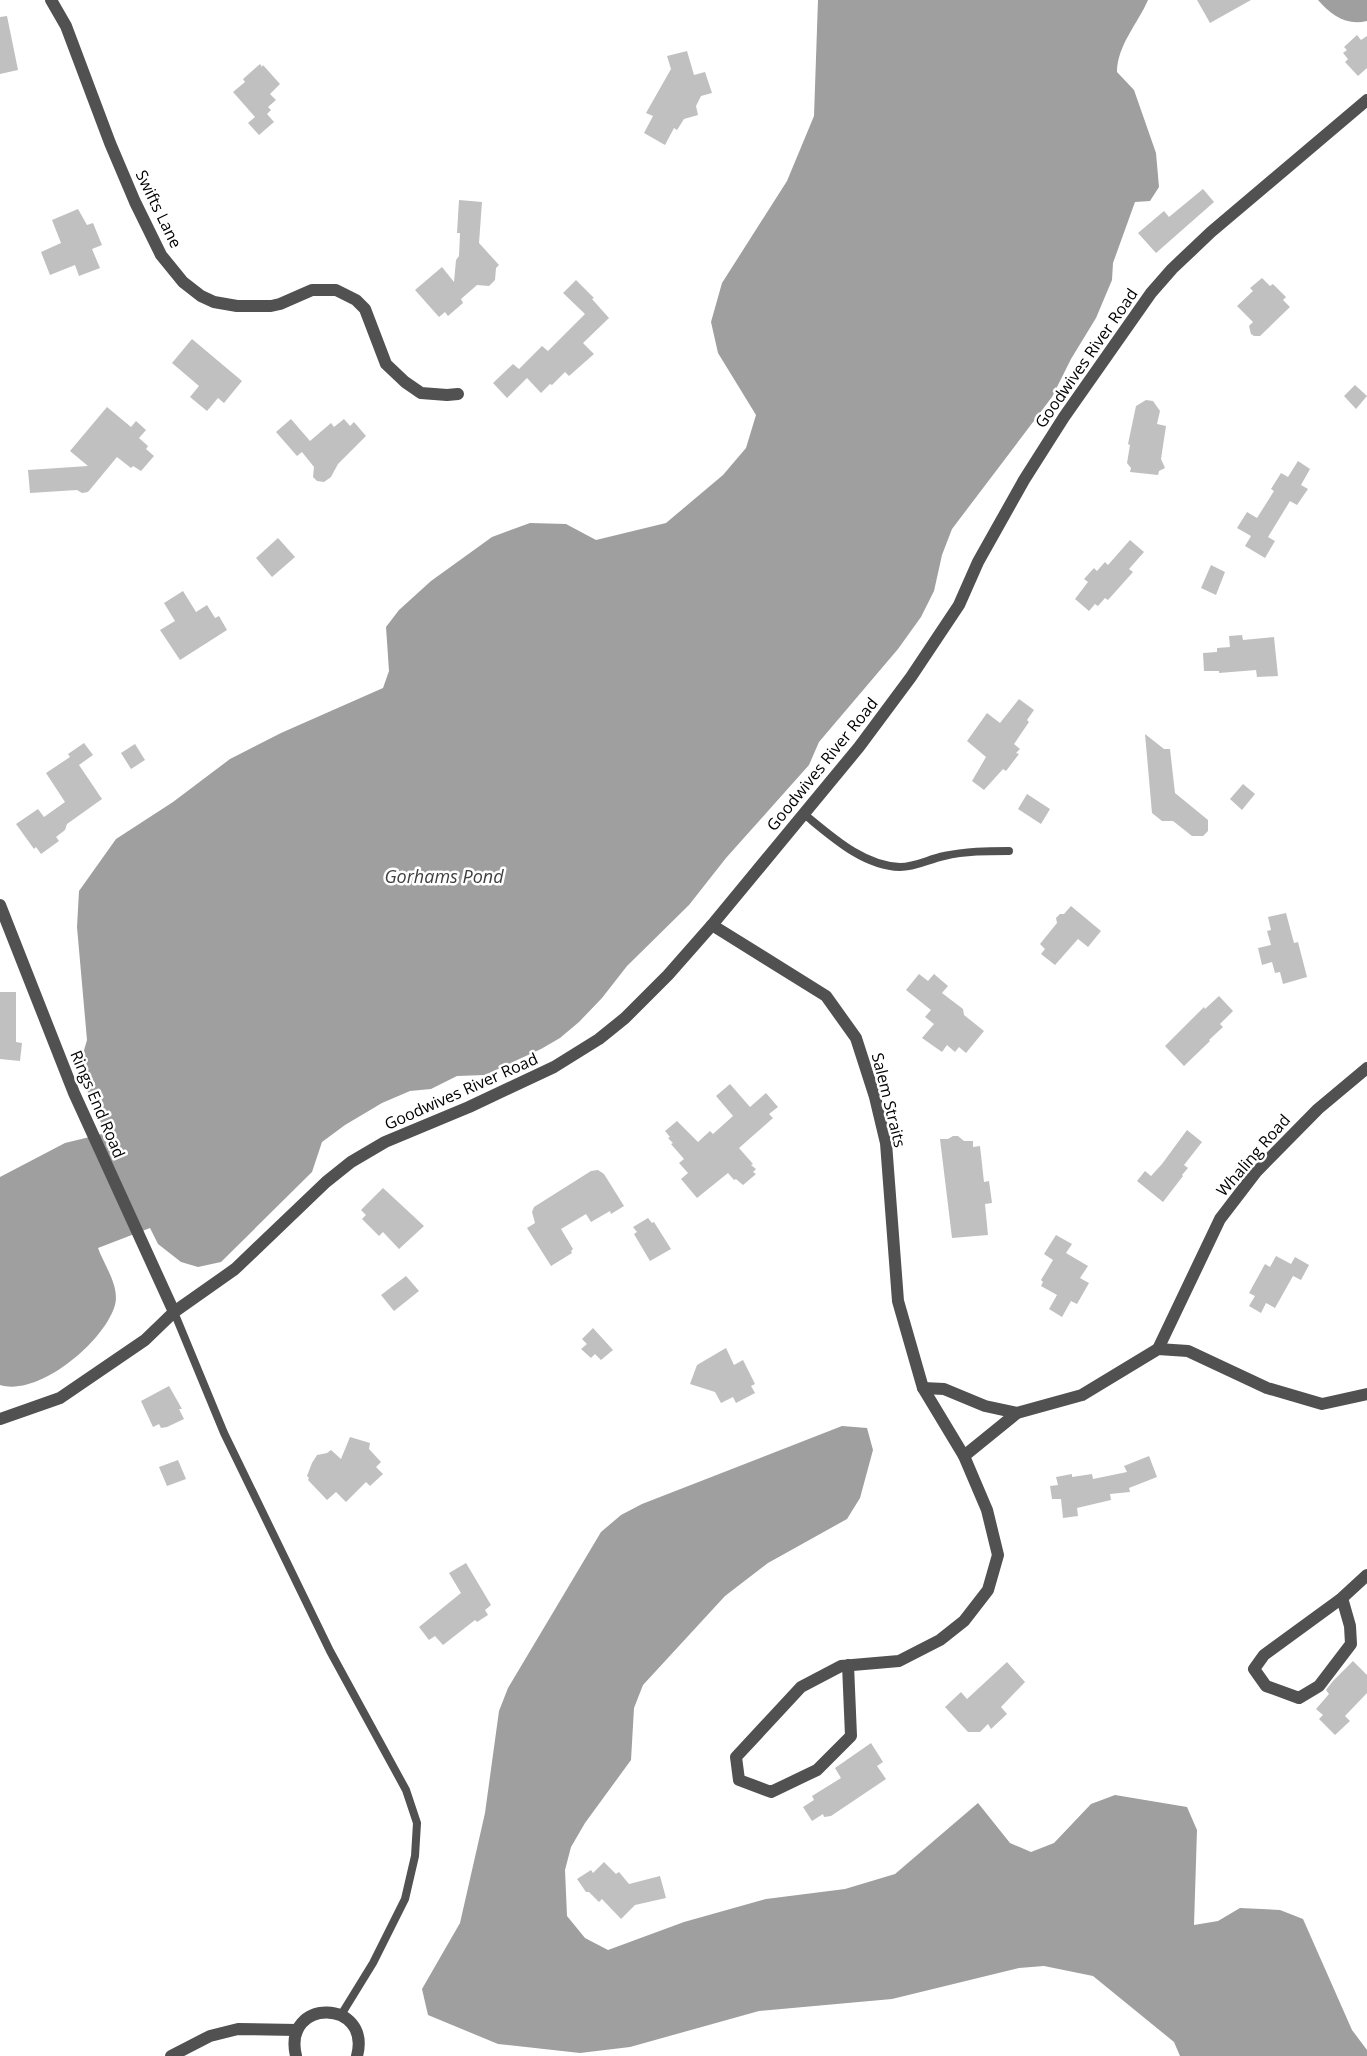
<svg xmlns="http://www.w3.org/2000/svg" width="1367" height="2056" font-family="'Open Sans',sans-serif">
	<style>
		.water { fill: #9f9f9f }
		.building { fill: #c0c0c0 }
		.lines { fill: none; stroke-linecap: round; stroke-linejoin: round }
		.lane { stroke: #515151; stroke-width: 8 }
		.street { stroke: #515151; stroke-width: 12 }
		.labels { text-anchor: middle; stroke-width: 5; stroke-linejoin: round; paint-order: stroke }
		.street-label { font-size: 16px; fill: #000; stroke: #fff }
		.water-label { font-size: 18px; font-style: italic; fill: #404040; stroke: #fff }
	</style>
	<rect width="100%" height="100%" fill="#fff"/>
	<g class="water">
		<path d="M818,0H1148C1138,23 1117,46 1117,72L1134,90L1156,153L1159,187L1150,201L1135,202L1113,263L1112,280L1096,318L1071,359L1052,397L952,529L942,555L934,591L921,617L898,649L819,742L809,765L726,858L689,905L627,966L602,998L579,1022L560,1038L541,1049L485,1075L457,1076L431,1089L410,1091L382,1103L345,1125L322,1142L312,1172L221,1262L198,1267L181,1262L158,1244L150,1228L98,1248C104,1265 120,1286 115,1305C105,1341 39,1397 0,1385V1177L65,1143L106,1133L90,1100L80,1064L87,1040L77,927L79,891L116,839L173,802L230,759L281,733L383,688L389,671L386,627L399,610L431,581L492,537L530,523L566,524L596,540L666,523L723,475L746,448L756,415L718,353L711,322L722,283L787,181L814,116Z"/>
		<path d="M1318,0H1367V21C1346,26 1331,15 1318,0Z"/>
		<polygon points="842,1426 867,1428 873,1450 860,1498 847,1519 768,1563 725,1596 643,1685 634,1708 631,1760 585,1823 571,1847 565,1870 567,1916 585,1938 608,1950 684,1922 766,1899 845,1889 895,1874 978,1803 1010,1843 1031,1852 1054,1843 1091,1804 1115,1795 1187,1807 1197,1830 1194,1925 1218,1921 1240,1908 1280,1910 1303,1919 1352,2030 1367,2050 1367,2056 1180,2056 1174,2042 1093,1976 1044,1966 1019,1968 892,1999 759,2011 630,2047 580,2053 498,2044 428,2015 422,1989 460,1923 485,1813 499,1711 508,1688 601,1532 621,1515 642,1504"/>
	</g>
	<g class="building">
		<polygon points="1197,0 1251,0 1210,23"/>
		<polygon points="7,16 18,70 0,74 0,17"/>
		<polygon points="1357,35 1361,40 1367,36 1367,68 1358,76 1345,62 1348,59 1343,53 1347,50 1344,47"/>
		<polygon points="687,51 694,75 705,72 712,93 701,96 696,106 698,115 684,119 677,130 674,128 665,145 644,133 653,116 646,113 671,69 667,56"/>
		<polygon points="260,64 262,67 263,65 280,84 270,94 276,100 268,107 271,110 267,114 274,122 259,135 248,123 255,117 233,92 245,82 243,79"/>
		<polygon points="1203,189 1214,202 1156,253 1138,233 1164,211 1169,217"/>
		<polygon points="459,200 482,202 479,243 499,265 496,268 495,280 489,286 477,285 461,299 463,303 448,316 445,312 439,317 415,290 442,267 454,282 456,260 459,256 460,233 457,233"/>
		<polygon points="78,209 87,225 93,223 102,245 92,249 100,268 79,276 75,265 50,275 41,252 61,243 52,220"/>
		<polygon points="1262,278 1270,286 1273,284 1286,297 1283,300 1290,307 1260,336 1254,336 1251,334 1249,326 1253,322 1237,306 1253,291 1250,288"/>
		<polygon points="576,280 594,298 592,299 609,318 583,343 594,354 569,376 565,372 552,385 550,384 541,393 527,378 507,398 493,383 513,364 519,369 542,346 548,351 585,314 563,293"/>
		<polygon points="192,339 242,381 224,403 218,398 207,411 190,397 199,386 172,363"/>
		<polygon points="1355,385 1367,396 1356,409 1344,396"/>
		<polygon points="1146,400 1153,401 1160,411 1157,424 1166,426 1161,459 1165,468 1159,471 1158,475 1130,472 1131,468 1127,463 1130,445 1128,444 1136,406"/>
		<polygon points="107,407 131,427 136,421 146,430 139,438 148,446 146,449 154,456 141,471 133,466 131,468 117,457 88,492 82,493 77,490 30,493 28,470 88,466 70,451"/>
		<polygon points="291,419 310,441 331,423 334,427 344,419 350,426 354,422 366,436 338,464 331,477 324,482 317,481 313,477 314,467 302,452 297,456 276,432"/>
		<polygon points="1298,461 1310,469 1301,485 1308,489 1297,505 1290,501 1268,537 1275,541 1265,558 1245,546 1251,536 1237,528 1247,512 1257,518 1274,491 1271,489 1281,473 1288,477"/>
		<polygon points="278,538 295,557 272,577 256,558"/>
		<polygon points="1130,540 1144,552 1129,569 1133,572 1108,600 1105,598 1098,606 1095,604 1089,611 1075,599 1088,582 1084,579 1094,568 1097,571 1105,562 1108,565"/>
		<polygon points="1211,565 1225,572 1216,595 1201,588"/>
		<polygon points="183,591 196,612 207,605 215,618 219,616 227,630 180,660 160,630 175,621 164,603"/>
		<polygon points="1242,635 1243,640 1274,637 1278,676 1257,677 1256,670 1219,673 1219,671 1204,671 1203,653 1217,652 1217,648 1230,647 1229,636"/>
		<polygon points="1019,699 1034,710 1027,720 1029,722 1014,744 1020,749 1016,753 1019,754 1006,771 1003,769 984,790 972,781 986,757 967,741 987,713 1000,723"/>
		<polygon points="1145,734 1164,749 1170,749 1175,793 1208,820 1208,831 1203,836 1192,836 1173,821 1162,821 1152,813"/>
		<polygon points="84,743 93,755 79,765 102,799 67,824 65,830 56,837 59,841 41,854 36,847 34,849 16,824 38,809 44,817 65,802 46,773 70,757 68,754"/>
		<polygon points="135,744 145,760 131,769 121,753"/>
		<polygon points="1243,784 1255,794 1242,810 1230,799"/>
		<polygon points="1027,794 1050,809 1041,824 1018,809"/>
		<polygon points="1071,906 1101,931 1088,947 1078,939 1055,965 1041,954 1045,949 1040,944 1057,923 1056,918 1060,914 1064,914"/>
		<polygon points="1286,913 1294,943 1298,942 1307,977 1283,984 1280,972 1275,973 1272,962 1262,965 1258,948 1271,945 1267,931 1271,930 1268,917"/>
		<polygon points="919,974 928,981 934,974 948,986 942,993 963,1009 964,1015 984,1031 966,1053 959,1047 955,1052 947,1045 942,1052 922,1038 934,1024 925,1017 931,1010 906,990"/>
		<polygon points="0,992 16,992 16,1042 22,1043 20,1061 0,1059"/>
		<polygon points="1219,996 1233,1011 1220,1024 1223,1027 1209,1040 1210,1041 1184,1066 1165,1046 1204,1007 1205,1009"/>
		<polygon points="730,1084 750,1107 766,1093 778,1107 769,1114 773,1118 739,1148 753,1164 751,1165 756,1169 753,1172 756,1174 743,1185 736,1179 734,1180 728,1173 697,1198 681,1179 688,1173 679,1163 684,1159 671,1144 673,1143 668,1138 670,1137 665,1131 677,1121 698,1142 710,1131 713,1134 733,1116 716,1096"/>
		<polygon points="1187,1130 1202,1142 1184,1165 1188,1168 1182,1175 1183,1176 1163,1202 1137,1181 1145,1171 1151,1176 1162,1164"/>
		<polygon points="953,1136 958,1136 964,1141 973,1141 973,1147 980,1146 984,1182 989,1181 992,1203 985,1204 988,1235 952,1238 940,1139 948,1139"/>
		<polygon points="598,1170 604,1174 624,1206 611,1214 610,1211 591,1222 586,1214 561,1229 573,1249 571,1251 572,1253 551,1266 527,1228 535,1223 532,1212 534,1207 591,1171"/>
		<polygon points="383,1188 424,1226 399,1249 383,1232 379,1236 362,1219 366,1215 361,1210"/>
		<polygon points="648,1218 652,1223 654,1222 671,1249 650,1261 634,1234 637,1232 633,1227"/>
		<polygon points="1056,1235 1072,1244 1066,1253 1088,1266 1080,1278 1089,1283 1077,1304 1071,1301 1062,1317 1049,1309 1057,1295 1041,1286 1043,1282 1041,1280 1053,1260 1044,1254"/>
		<polygon points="1276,1256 1291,1264 1295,1257 1309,1265 1301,1280 1293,1276 1275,1308 1266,1303 1261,1313 1249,1306 1255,1296 1249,1293 1265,1264 1270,1267"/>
		<polygon points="406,1276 419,1291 394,1311 381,1295"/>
		<polygon points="593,1328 613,1350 601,1360 595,1354 591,1358 581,1349 587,1344 582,1339"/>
		<polygon points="726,1348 734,1365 743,1360 755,1384 751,1386 755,1393 736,1403 733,1397 721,1403 715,1392 690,1384 697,1365"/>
		<polygon points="169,1386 182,1409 179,1409 184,1419 167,1427 161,1428 159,1424 153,1427 141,1401"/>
		<polygon points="350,1437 370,1443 369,1449 381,1462 376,1467 383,1474 370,1486 366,1482 346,1502 336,1492 327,1500 308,1480 309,1478 307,1476 312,1463 317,1455 327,1453 331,1450 341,1459"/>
		<polygon points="1149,1456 1157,1477 1129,1488 1130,1492 1110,1494 1111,1500 1077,1508 1078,1516 1063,1518 1061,1499 1052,1499 1050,1486 1058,1485 1056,1477 1072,1474 1072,1477 1092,1474 1093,1479 1127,1472 1124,1466"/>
		<polygon points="178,1460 186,1479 167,1486 159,1467"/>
		<polygon points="466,1563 491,1605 485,1610 488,1615 477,1622 475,1620 443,1645 435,1636 429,1640 419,1627 461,1593 449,1573"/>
		<polygon points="1353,1661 1367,1675 1367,1693 1345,1716 1350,1721 1335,1735 1319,1719 1323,1715 1316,1709 1329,1694 1326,1690 1333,1681"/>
		<polygon points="1007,1662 1025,1682 1001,1707 1007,1714 991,1729 988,1724 980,1732 968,1732 945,1707 961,1692 967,1699"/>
		<polygon points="871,1743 883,1762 877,1766 886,1779 831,1816 824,1817 823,1814 812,1821 803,1807 814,1800 812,1796 841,1778 835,1768"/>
		<polygon points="604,1862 616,1874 619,1872 629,1884 660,1876 666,1898 635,1905 621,1919 602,1899 599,1902 589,1892 586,1892 577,1879 591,1870 593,1873"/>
	</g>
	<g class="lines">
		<g class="lane">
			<path d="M804,814C831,836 863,866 900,867C916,867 929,859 944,856C966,851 987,851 1009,851"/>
			<polyline points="174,1312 224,1433 330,1651 406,1790 417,1823 415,1856 405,1899 373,1963 341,2015"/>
		</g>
		<g class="street">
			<polyline points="51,0 66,26 110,143 135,202 161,255 183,282 201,296 214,302 237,306 271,306 280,304 312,290 336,290 356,300 365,309 386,364 405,382 421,393 447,395 458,394"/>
			<polyline points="0,905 74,1093 174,1312"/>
			<polyline points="712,925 826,996 856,1038 875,1097 886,1143 898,1301 923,1388 964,1456 987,1510 998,1555 988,1590 964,1621 940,1640 899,1661 841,1666 801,1687 736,1757 739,1780 771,1792 817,1770 851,1736 848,1665"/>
			<polyline points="1158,1349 1220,1219 1256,1172 1318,1109 1367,1068"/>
			<polyline points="923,1388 944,1389 985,1406 1017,1413"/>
			<polyline points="0,1419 60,1398 145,1340 174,1312 235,1269 326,1182 351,1162 385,1142 469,1107 554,1067 599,1039 625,1018 668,975 712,925 859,747 911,677 959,605 978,562 1024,480 1064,417 1151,293 1172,269 1211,232 1367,100"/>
			<polyline points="964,1456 1017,1413 1082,1395 1158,1349 1188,1351 1267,1388 1322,1404 1367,1394"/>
			<polyline points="1342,1598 1350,1626 1351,1644 1319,1686 1299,1698 1266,1686 1254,1669 1264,1655 1338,1601 1342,1598 1367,1575"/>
			<polyline points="171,2056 210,2036 238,2029 297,2030"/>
			<path d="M296,2056C282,1997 372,1999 357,2056"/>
		</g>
	</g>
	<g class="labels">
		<g class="street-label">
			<text transform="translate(159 209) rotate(64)" y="6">Swifts Lane</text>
			<text transform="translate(1086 358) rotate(-55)" y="6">Goodwives River Road</text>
			<text transform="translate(822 764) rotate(-51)" y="6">Goodwives River Road</text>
			<text transform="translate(461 1091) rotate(-24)" y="6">Goodwives River Road</text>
			<text transform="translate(889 1100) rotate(76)" y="6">Salem Straits</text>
			<text transform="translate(98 1104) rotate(67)" y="6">Rings End Road</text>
			<text transform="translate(1253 1155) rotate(-49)" y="6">Whaling Road</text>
		</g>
		<g class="water-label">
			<text x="444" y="883">Gorhams Pond</text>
		</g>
	</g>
</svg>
